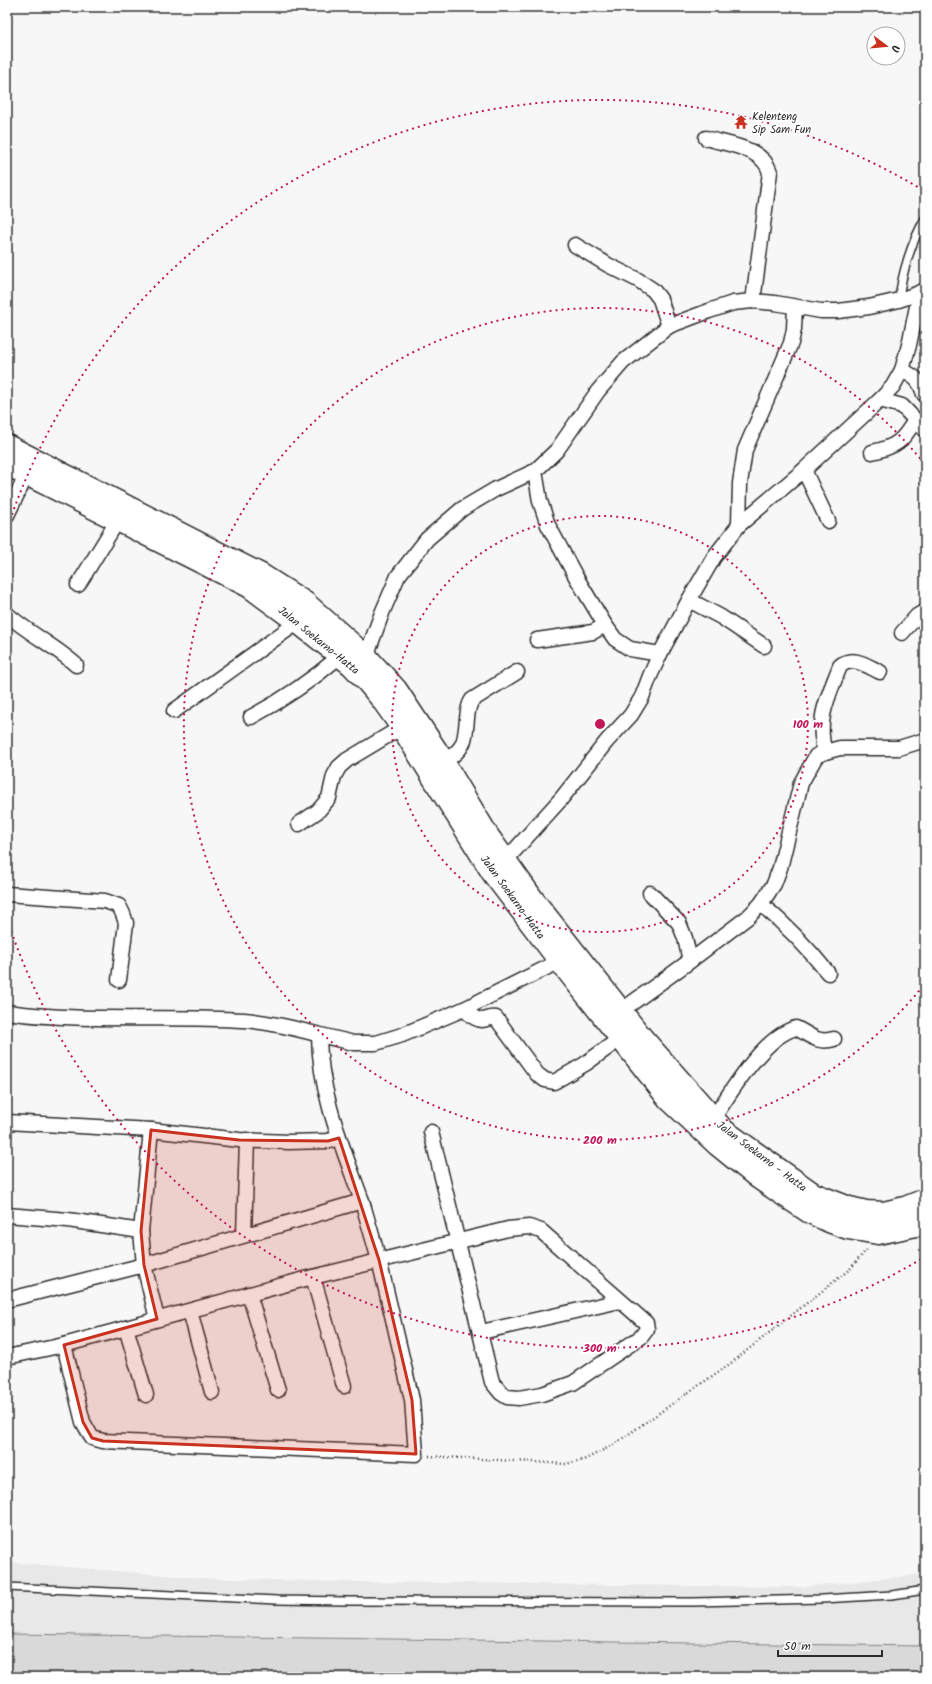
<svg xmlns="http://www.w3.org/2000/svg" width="932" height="1684" font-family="Kalam,sans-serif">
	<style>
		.built { fill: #e8e8e8 }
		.green { fill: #d9d9d9; stroke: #828282 }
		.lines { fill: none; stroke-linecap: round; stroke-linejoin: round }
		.service-casing { stroke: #2b2b2b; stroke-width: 10 }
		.minor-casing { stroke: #2b2b2b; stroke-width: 17 }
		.trunk-casing { stroke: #2b2b2b; stroke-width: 25 }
		.path { stroke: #2b2b2b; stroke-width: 2.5; stroke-dasharray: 1 3; stroke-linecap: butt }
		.service { stroke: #fff; stroke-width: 7 }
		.minor { stroke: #fff; stroke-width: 14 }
		.trunk { stroke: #fff; stroke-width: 22 }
		.marked { fill: #c8321e; fill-opacity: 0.2; stroke: #c8321e; stroke-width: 3; stroke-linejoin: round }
		.ring { fill: none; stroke: #c2185b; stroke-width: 2; stroke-dasharray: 2 4 }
		.labels { text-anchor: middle; stroke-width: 4; stroke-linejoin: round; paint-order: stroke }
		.poi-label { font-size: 11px; fill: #2b2b2b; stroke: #fff; text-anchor: start }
		.street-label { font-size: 11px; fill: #2b2b2b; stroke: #fff }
		.centre { fill: #c2185b; stroke: #fff; stroke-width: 2 }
		.ring-label { font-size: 12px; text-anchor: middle; font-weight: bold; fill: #c2185b; stroke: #fff; stroke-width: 4; stroke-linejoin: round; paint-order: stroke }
	</style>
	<rect width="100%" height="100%" fill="#f7f7f7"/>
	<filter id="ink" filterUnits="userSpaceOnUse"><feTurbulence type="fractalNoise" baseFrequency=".025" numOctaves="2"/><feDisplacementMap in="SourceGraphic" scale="8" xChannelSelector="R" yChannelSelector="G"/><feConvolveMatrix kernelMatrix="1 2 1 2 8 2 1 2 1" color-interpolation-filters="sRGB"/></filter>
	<g filter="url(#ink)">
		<polygon class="built" points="7,1562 200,1578 347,1582 801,1587 925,1574 925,1677 7,1677"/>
		<polygon class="green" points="7,1634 925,1646 925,1677 7,1677"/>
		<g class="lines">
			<defs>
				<g id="service">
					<path d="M899,300C901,276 912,240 925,219"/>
					<polyline points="7,1587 277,1600 349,1601 693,1602 822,1599 892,1595 925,1590"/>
				</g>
				<g id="minor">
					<path d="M706,138C728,145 762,147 770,172L753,301"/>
					<polyline points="575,245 608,265 638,280 653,290 660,299 669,326"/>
					<path d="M902,370C915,377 919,379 924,394"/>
					<polyline points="880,400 902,406 925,430"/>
					<path d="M872,452C896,447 903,441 915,420"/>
					<polyline points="804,470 828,521"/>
					<polyline points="535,471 540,501 548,525 576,577 605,625 615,639 630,649 660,654"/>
					<polyline points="7,515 27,474"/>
					<polyline points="739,525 740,483 745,450 791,343 794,329 795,307"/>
					<polyline points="78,585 118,520"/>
					<polyline points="689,600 721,617 764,646"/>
					<path d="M7,614C28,633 55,646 76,665"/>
					<polyline points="902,633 917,616 922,613 925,614"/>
					<polyline points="537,640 593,632 605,625"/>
					<polyline points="366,657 382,613 398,576 427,539 462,509 496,489 535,471 557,450 598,391 623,362 669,326 709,311 733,303 753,301 775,303 821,311 838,311 869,307 899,300 925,291"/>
					<polyline points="174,711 298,622"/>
					<path d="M251,717C283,700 312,680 340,656"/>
					<path d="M825,752C815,720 829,695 840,666C853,655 867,666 880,672"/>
					<path d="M443,762C465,749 465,742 467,718C468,711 468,706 472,700L517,672"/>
					<polyline points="299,824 318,811 329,798 334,776 339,767 347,760 402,727"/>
					<polyline points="505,861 561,799 607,741 631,715 642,697 650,676 660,654 689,600 714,557 739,525 804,470 880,400 893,386 902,370 909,345 920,292"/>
					<polyline points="650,893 679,923 685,938 690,961"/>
					<polyline points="7,894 105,901 119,906 123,914 126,923 119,980"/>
					<path d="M761,904C786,925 808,948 828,973"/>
					<path d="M464,1009C468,1013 476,1020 482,1020C487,1020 490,1017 496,1018L537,1074L545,1080L554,1082L585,1064L628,1033"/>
					<path d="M7,1012C85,1023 165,1015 244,1020C281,1023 317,1035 354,1043H376L402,1035L464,1009L566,958"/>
					<polyline points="614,1016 690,961 748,917 761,904 774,884 780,868 801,783 816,756 825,752 840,748 899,748 925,740"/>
					<path d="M713,1119C730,1093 764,1036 796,1028C811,1035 817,1044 834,1039"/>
					<polyline points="7,1122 151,1130 239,1140 289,1142 328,1141 339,1138"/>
					<polyline points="151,1130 141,1231 144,1265 157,1319"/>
					<polyline points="7,1215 68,1220 141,1231"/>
					<polyline points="244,1235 247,1140"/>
					<polyline points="313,1277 344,1386"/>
					<polyline points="249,1294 278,1390"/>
					<path d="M7,1300L144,1265L362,1201C343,1148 319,1092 319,1035"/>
					<polyline points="190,1311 212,1392"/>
					<polyline points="126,1328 146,1395"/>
					<polyline points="481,1332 620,1301"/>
					<polyline points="64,1345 83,1422 92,1438 103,1441 416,1454 412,1400 379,1260 362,1201"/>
					<polyline points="7,1357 64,1345 305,1279 508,1229 529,1227 541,1231 646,1323 647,1329 641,1337 573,1383 542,1394 519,1398 507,1397 501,1393 492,1382 431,1132"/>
				</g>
				<g id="trunk">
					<polyline points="7,446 261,575 305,603 366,657 396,690 439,755 487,835 533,900 641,1037 724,1131 813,1194 849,1208 866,1212 884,1213 905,1208 925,1200"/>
					<polyline points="7,464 249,586 298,622 352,665 366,680 382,699 402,727 493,873 560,961 669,1099 717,1144 759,1178 808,1211 829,1221 848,1228 878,1233 916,1225 925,1221"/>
				</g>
			</defs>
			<use href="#service" class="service-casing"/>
			<use href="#minor" class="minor-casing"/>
			<use href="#trunk" class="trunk-casing"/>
			<polyline class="path" points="429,1456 566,1464 586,1459 613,1445 731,1363 850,1269 868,1248"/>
			<use href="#service" class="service"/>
			<use href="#minor" class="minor"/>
			<use href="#trunk" class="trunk"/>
		</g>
	</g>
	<path class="marked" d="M151,1130L239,1140L328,1141L339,1138L379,1260L412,1400L416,1454L103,1441L92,1438L83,1422L64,1345L157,1319L144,1265L141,1231Z"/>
	<g class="ring">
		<circle cx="600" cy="724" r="208"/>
		<path d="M923 986A416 416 0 1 1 923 462"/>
		<path d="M921 1259A624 624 0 0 1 8 922M8 526A624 624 0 0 1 921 189"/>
	</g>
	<defs>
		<symbol id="temple-bare" viewBox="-9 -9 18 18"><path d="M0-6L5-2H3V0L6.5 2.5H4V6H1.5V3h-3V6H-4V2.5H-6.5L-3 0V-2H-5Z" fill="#c8321e" stroke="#fff" stroke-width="2.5" paint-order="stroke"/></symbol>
	</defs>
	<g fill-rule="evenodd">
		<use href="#temple-bare" x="731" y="112" width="20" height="20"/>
	</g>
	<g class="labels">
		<g class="poi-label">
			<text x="752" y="120">Kelenteng<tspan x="752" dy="13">Sip Sam Fun</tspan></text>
		</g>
		<g class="street-label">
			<text transform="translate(319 640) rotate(39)" y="4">Jalan Soekarno-Hatta</text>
			<text transform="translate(513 897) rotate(54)" y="4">Jalan Soekarno-Hatta</text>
			<text transform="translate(762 1156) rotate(37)" y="4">Jalan Soekarno - Hatta</text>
		</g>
	</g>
	<circle cx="600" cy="724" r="6" class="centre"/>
	<g class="ring-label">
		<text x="808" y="728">100 m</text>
		<text x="600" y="1144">200 m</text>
		<text x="600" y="1352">300 m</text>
	</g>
	<rect width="932" height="1684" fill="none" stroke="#fff" stroke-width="24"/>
	<rect x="12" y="12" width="908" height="1660" fill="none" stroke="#2b2b2b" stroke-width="1.5" filter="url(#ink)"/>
	<g transform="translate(886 46) rotate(106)"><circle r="19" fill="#ffffff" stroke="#aaaaaa"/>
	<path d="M0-3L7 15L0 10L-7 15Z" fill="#c8321e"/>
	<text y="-6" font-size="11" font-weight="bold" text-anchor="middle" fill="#2b2b2b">U</text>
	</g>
	<path d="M778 1650v6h104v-6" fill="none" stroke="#2b2b2b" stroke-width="2"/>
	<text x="784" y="1650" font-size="12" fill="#2b2b2b" stroke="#ffffff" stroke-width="3" paint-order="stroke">50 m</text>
</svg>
